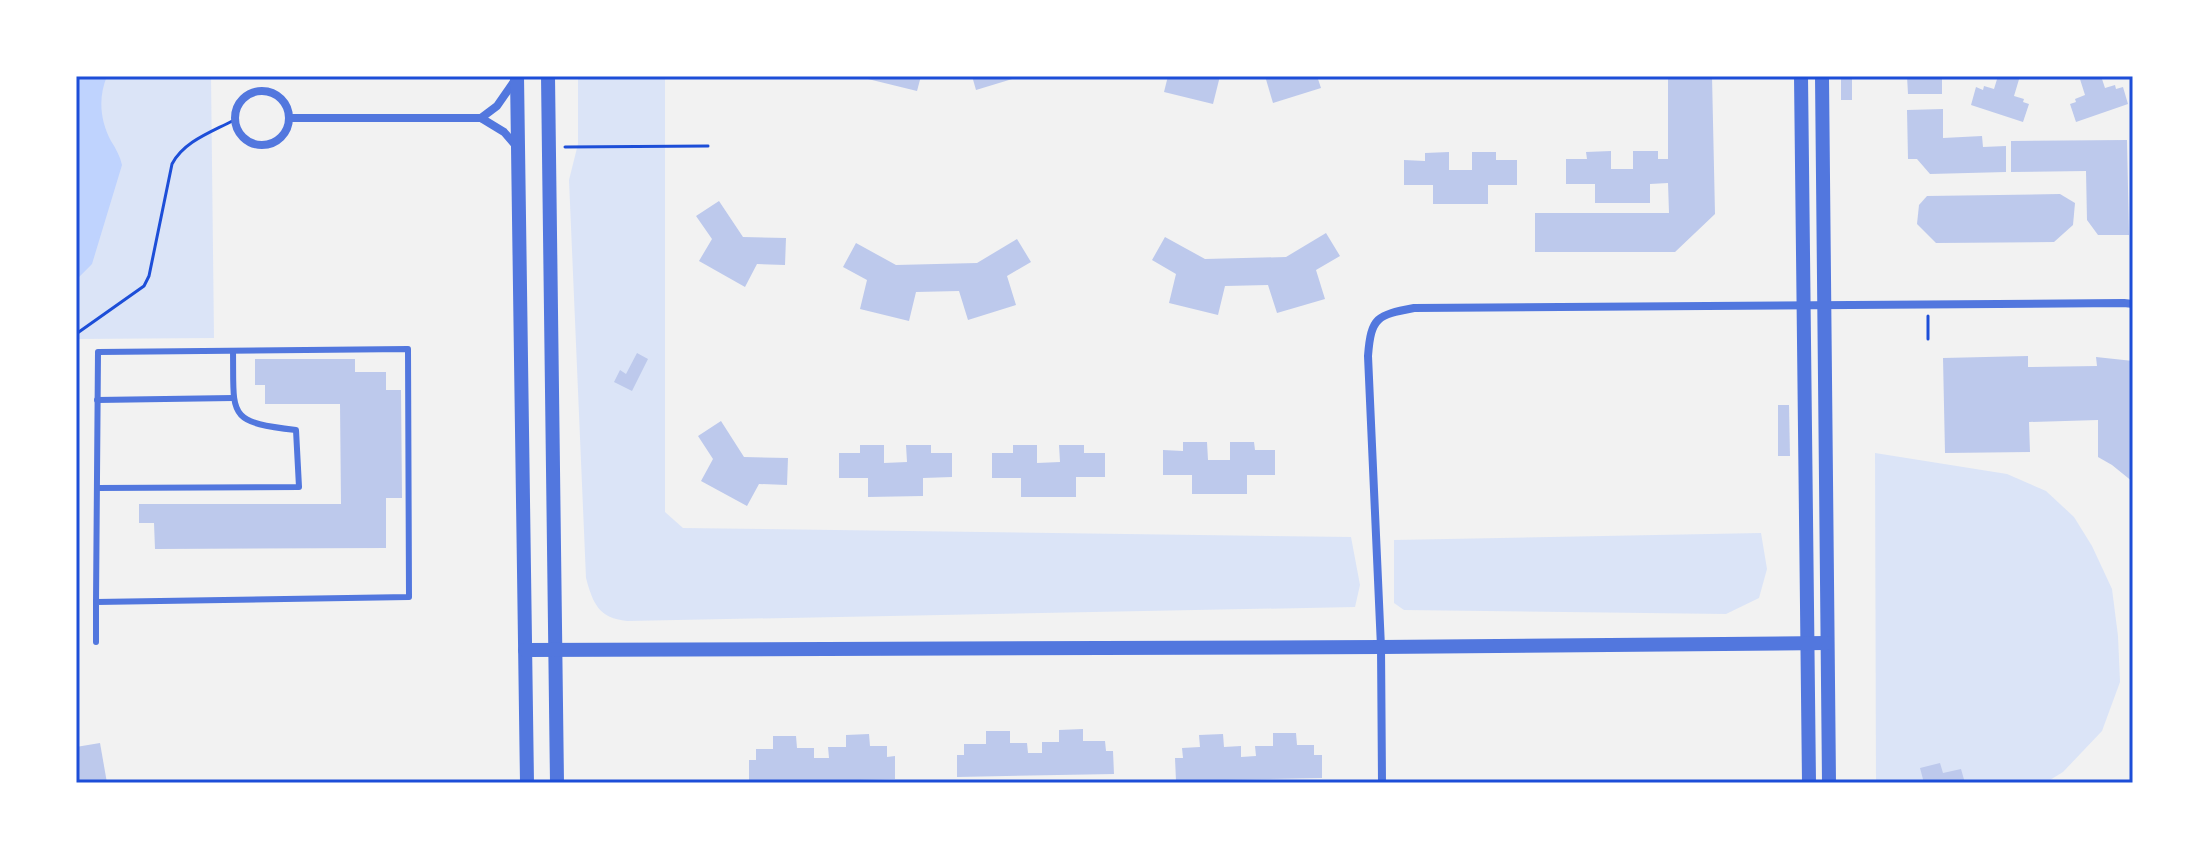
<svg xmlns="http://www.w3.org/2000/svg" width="2209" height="859" font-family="Arial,sans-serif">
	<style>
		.green { fill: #dbe4f7 }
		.water { fill: #bfd3fe }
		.building { fill: #bdc9ec }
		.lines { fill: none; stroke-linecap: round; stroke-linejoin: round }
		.path { stroke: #1d4ed8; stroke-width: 3 }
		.service { stroke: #5277de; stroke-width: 6 }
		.minor { stroke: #5277de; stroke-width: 8 }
		.tertiary { stroke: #5277de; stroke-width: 14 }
		.neatline { fill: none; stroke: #1d4ed8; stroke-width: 3 }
	</style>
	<rect width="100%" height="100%" fill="#f2f2f2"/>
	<g class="green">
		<polygon points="76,76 211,76 214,338 79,339 76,348"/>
		<path d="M578,76H665V512L683,528L1351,537L1360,585L1355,607L627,621C599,618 593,604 586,578L569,180L578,144Z"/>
		<polygon points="1875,453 2007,474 2046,491 2074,517 2092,546 2112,589 2118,636 2120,682 2102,731 2063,772 2045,783 1876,783"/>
		<polygon points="1761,533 1767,569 1759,598 1726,614 1404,610 1394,603 1394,540"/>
	</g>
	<path class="water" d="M76,76H107C98,98 100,120 111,141C116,149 120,156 122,165L92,264L78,278L76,285Z"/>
	<g class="building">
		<polygon points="869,76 921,76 917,91 868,79"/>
		<polygon points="972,76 1019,76 1019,77 976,90"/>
		<polygon points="1168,76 1220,76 1213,104 1164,92"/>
		<polygon points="1265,76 1317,76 1321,88 1273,103"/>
		<polygon points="1668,76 1712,76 1715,214 1675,252 1535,252 1535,213 1669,213 1668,183 1650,184 1650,203 1595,203 1595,184 1566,184 1566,159 1587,159 1586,152 1611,151 1611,169 1633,169 1633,151 1658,151 1658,159 1668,159"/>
		<rect x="1841" y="76" width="11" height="24"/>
		<polygon points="1907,76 1942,76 1942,94 1908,94"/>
		<polygon points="1998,76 2020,76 2014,96 2024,99 2023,102 2029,104 2023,122 1971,105 1976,87 1983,90 1984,86 1994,89"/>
		<polygon points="2079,76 2101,76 2105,88 2115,85 2116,89 2123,87 2128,104 2076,122 2070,104 2076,102 2075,99 2085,95"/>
		<polygon points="1943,109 1943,138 1982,136 1983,147 2006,146 2006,172 1930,174 1917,159 1908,159 1907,110"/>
		<polygon points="2127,140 2129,235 2098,235 2087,220 2086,171 2011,172 2011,141"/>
		<polygon points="1449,152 1449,170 1472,170 1472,152 1496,152 1496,160 1517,160 1517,185 1488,185 1488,204 1433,204 1433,185 1404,185 1404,160 1425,161 1425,153"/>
		<polygon points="2060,194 2075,203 2073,225 2054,242 1936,243 1917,224 1919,205 1927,196"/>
		<polygon points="719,201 743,237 786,238 785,265 757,264 745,287 699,261 712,239 696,216"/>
		<polygon points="1326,233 1340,256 1316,270 1325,299 1277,313 1268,285 1225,286 1218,315 1169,303 1176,274 1152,260 1165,237 1205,259 1286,257"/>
		<polygon points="1017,239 1031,262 1007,276 1016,305 968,320 959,291 916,292 909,321 860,309 867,280 843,267 856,243 896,265 977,263"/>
		<polygon points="637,353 648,359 632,391 614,382 620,370 626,374"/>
		<polygon points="2028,356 2028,367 2097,366 2096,357 2133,361 2133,482 2112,465 2098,457 2098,420 2029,422 2030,452 1945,453 1943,358"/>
		<polygon points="255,359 355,359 355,372 386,372 386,390 401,390 402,498 386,498 386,548 155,549 154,523 139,523 139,504 341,504 340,404 265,404 265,385 255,385"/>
		<polygon points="1778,405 1789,405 1790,456 1778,456"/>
		<polygon points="721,421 744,457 788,458 787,485 759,484 747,506 701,481 713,459 698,436"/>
		<polygon points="1183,442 1207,442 1208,460 1230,460 1230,442 1254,442 1255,450 1275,450 1275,475 1247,475 1247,494 1192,494 1192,475 1163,475 1163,450 1183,451"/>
		<polygon points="860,445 884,445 884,463 907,462 906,445 931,445 931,453 952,453 952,477 923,478 923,496 868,497 868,478 839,478 839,453 860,453"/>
		<polygon points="1013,445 1037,445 1037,463 1060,462 1059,445 1084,445 1084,453 1105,453 1105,477 1076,477 1076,497 1021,497 1021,478 992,478 992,453 1013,453"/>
		<polygon points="1083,729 1083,741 1105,741 1106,751 1113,751 1114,774 957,777 957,755 964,755 964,744 986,744 986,731 1010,731 1010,743 1027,743 1028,753 1042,753 1042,742 1059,742 1059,730"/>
		<polygon points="1273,733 1296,733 1297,745 1314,745 1314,755 1322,755 1322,778 1176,781 1175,758 1183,758 1182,748 1200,747 1199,735 1223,734 1224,747 1241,746 1241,757 1256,756 1255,746 1273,746"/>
		<polygon points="869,734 870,746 887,746 887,757 895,756 895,779 749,783 749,760 756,760 756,749 773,749 773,736 796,736 797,748 814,748 814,758 829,758 828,747 846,747 846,735"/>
		<polygon points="100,743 107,783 76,783 76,747"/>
		<polygon points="1940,763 1943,773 1961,769 1965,783 1924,783 1920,768"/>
	</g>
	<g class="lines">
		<g class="path">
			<polyline points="565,147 708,146"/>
			<path d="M76,334L144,286L149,276L172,164C184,141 212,132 234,120"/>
			<polyline points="1928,339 1928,316"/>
		</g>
		<g class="service">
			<polyline points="97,400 233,398"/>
			<path d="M97,488L299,487L296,430C226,422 234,416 233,351"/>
			<polyline points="96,642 96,602 98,352 408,349 409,597 96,602"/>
		</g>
		<g class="minor">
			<circle cx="262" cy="118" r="27"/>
			<polyline points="289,118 481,118 504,132 517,147"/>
			<polyline points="481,118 497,106 515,80"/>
			<path d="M1382,783L1381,647L1368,356C1371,317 1377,315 1414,308L2124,303L2133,304"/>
		</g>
		<g class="tertiary">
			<polyline points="517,76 527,783"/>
			<polyline points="548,76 557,783"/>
			<polyline points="1801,76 1809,783"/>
			<polyline points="1822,76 1829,783"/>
			<polyline points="525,650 1381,647 1827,643"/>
		</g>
	</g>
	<rect width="2209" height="859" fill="none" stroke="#ffffff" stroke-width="156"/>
	<rect x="78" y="78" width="2053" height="703" class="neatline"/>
</svg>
